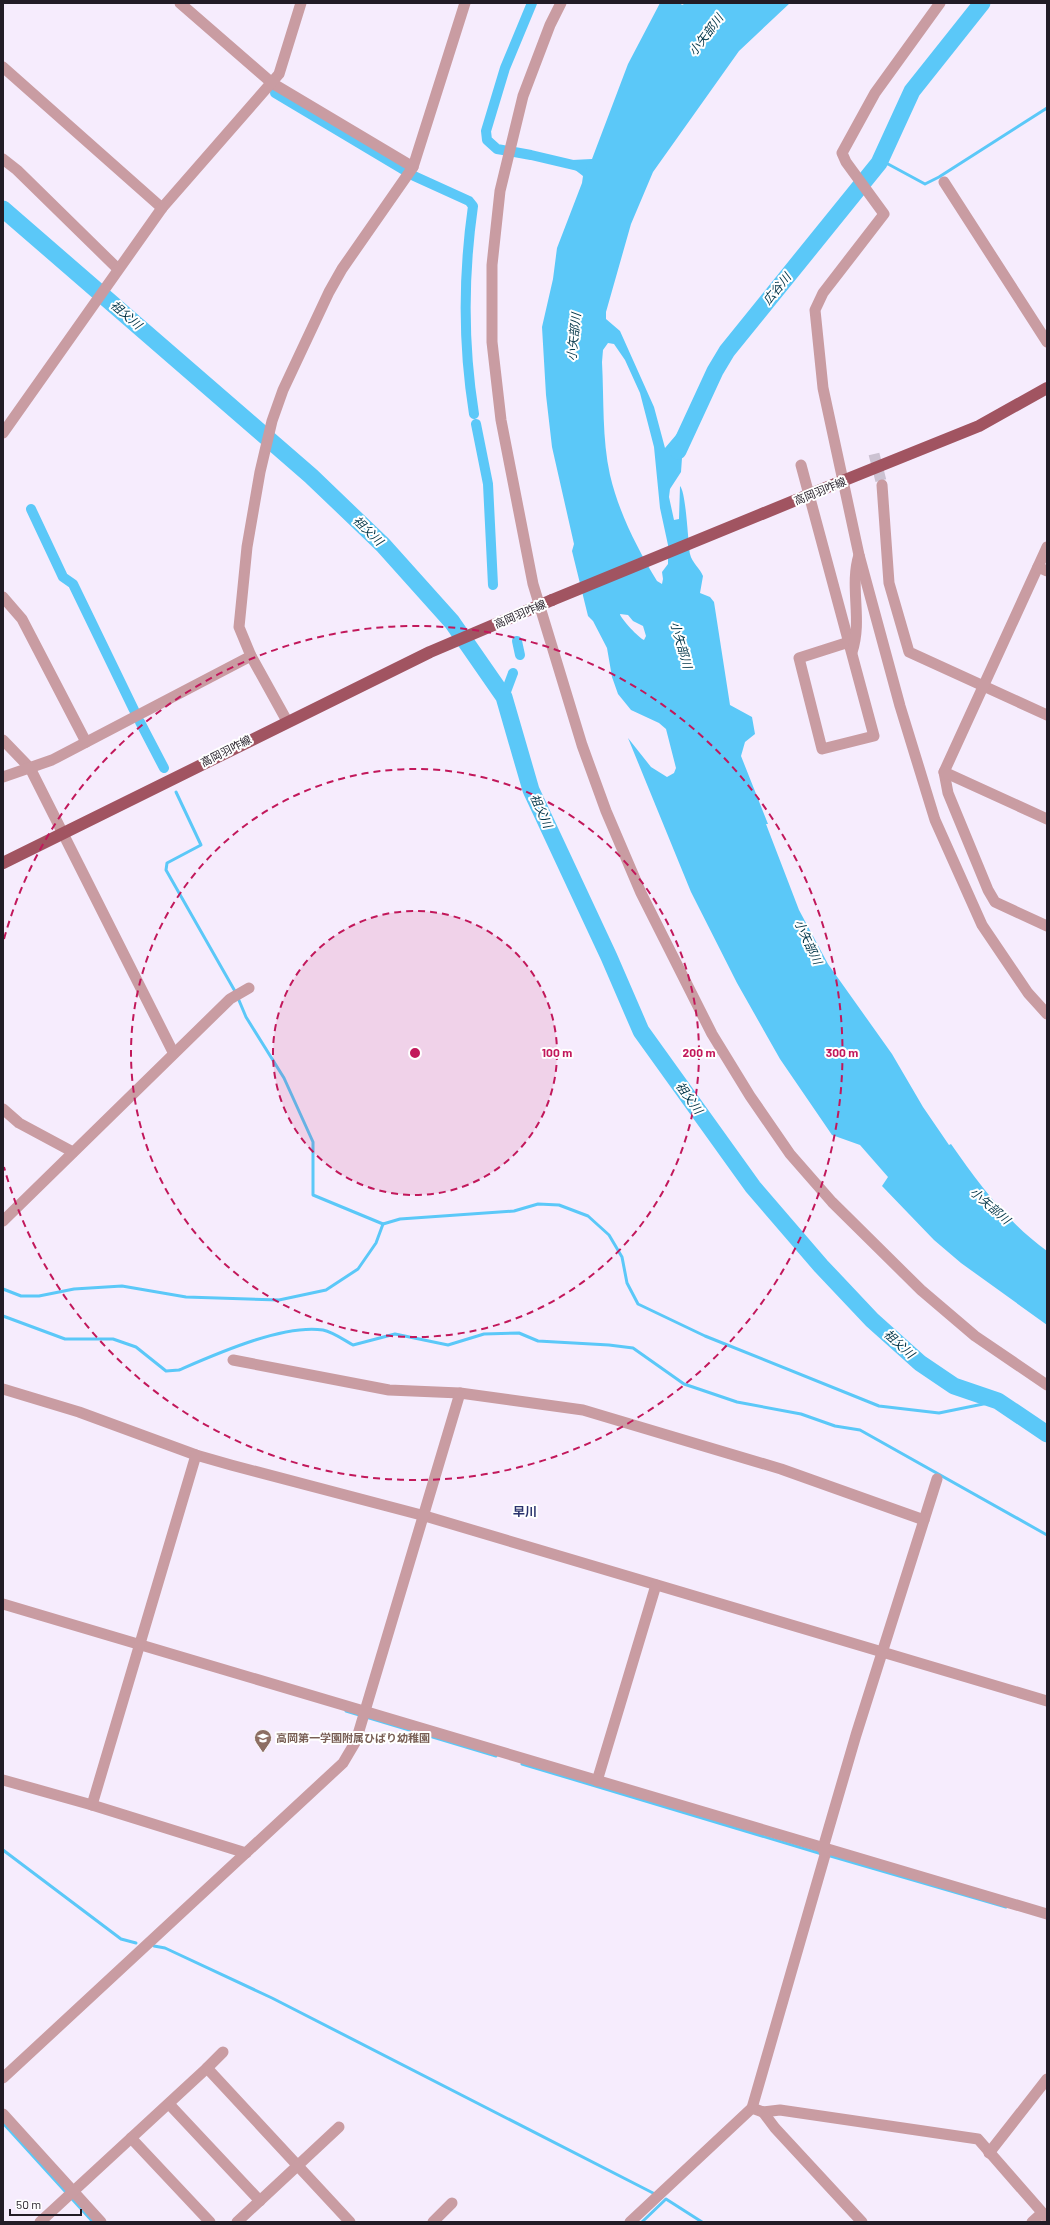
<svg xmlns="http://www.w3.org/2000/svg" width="1050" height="2225" font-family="Barlow,'Noto Sans JP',sans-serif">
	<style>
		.water { fill: #5bc8f8; fill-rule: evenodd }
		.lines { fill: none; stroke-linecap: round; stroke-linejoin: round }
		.stream { stroke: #5bc8f8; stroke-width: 3 }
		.canal { stroke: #5bc8f8; stroke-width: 10 }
		.river { stroke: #5bc8f8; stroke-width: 17 }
		.minor-tunnel { stroke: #ccc2d2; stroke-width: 11; stroke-dasharray: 11 5.5; stroke-linecap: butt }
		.minor { stroke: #c99ca2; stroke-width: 11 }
		.major { stroke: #a15461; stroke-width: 12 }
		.major-bridge { stroke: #a15461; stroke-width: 12 }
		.ring { fill: none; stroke: #c2185b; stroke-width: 2; stroke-dasharray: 7 5 }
		.labels { text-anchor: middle; stroke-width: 4; stroke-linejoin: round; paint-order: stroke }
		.street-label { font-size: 11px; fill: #221c26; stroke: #fff }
		.education-label { font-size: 11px; font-weight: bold; fill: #785e54; stroke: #fff; text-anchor: start }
		.water-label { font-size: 12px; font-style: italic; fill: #023548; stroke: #fff }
		.neighbourhood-label { font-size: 12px; font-weight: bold; fill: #29326c; stroke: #fff }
		.centre { fill: #c2185b; stroke: #fff; stroke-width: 2 }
		.ring-label { font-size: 12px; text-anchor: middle; font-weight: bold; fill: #c2185b; stroke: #fff; stroke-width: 4; stroke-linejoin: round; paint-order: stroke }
	</style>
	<rect width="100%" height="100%" fill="#f6ecfd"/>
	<path class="water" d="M660,3H680L682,5L686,3H790L739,51L653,172L631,224L606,312V319L620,331L654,407L665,448L682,428L694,434L682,458L681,472L670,489L669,497L674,520L679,519L680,486C686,492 688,542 690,554C692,563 700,568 703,576L700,593L710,597L714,602L730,705L752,717L755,734L745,742L741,756L768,824H766L799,910L828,964L892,1054L923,1107L949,1145L951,1144C979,1184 1007,1222 1047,1251V1325L961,1263L934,1240L882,1186L888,1177L860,1145L832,1135L780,1059L737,983L691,892L628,738L651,767L667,777L674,773L676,768L666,729L659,723L631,710L618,694L612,677L607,648L593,621L588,616L572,551L574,544L552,447L546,395L542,327L553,279L557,248L582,183L583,176L570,166L572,160L592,159L628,64ZM608,343L614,344L625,360L640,393L654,447L660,508L668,545V564L662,572L663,579L662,584L657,581C637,548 619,513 610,475C602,439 604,399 602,362L603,350ZM620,614L628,615L633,621L643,626L646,636L644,640C640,639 620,618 620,614Z"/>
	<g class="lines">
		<g class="stream">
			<polyline points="879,163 888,164 925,184 939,177 1047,108"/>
			<polyline points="176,792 201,845 167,863 166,870 236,993"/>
			<polyline points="238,998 246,1017 284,1078 313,1142 313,1195 383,1224 400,1219 514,1211 538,1204 559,1205 588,1216 609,1235 622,1257 627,1283 638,1304 705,1336 879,1406 939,1413 998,1401"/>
			<polyline points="3,1289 21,1296 39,1296 74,1289 122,1286 186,1297 279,1300 326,1290 358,1269 376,1243 383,1224"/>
			<path d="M3,1316L65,1339H113L136,1347L166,1371L179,1370C216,1354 283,1324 323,1330C333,1332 344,1340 353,1345L395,1334L448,1345L484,1334L519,1333L538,1341L609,1345L633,1348L684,1384L737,1402L801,1414L835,1426L860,1430L1047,1535"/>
			<polyline points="346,1711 496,1756"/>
			<polyline points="522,1764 822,1854"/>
			<polyline points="3,1850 121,1939 136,1943"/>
			<polyline points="827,1855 1006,1907"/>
			<polyline points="154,1946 165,1948 272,1998 653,2193"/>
			<polyline points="3,2123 93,2222"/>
			<polyline points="642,2222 666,2199 702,2222"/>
		</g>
		<g class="canal">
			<polyline points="532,3 505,68 486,131 487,140 497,149 531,155 582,167"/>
			<polyline points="275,93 404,170"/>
			<path d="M414,176L469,201L473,206C463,276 463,345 474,414"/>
			<polyline points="476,424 488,484 493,585"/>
			<polyline points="31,509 63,577 73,584 134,710"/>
			<polyline points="517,641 520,655"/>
			<polyline points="504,697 513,673"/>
			<polyline points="140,722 164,768"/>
		</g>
		<g class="river">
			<polyline points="3,209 311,476 383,545 452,622 504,697 531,790 609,957 641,1031 753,1187 821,1266 872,1320 920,1363 954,1386 998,1401 1047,1434"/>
			<polyline points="678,451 715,371 727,351 879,163 912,91 982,3"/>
		</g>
		<polyline class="minor-tunnel" points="874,454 882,485"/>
		<g class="minor">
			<polyline points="180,3 272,83 413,167"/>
			<polyline points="561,3 550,25 523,96 500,191 492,265 492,342 501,420 533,584 582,745 606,811 641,893 712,1034 750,1096 790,1154 832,1202 921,1290 975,1336 1047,1385"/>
			<polyline points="940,3 875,93 842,153 846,162 884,214 823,293 815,310 823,388 859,555 900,706 935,820 982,925 1028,993 1047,1014"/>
			<polyline points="3,67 162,208"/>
			<polyline points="3,159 17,170 118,269"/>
			<polyline points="944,182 1047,342"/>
			<polyline points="3,433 162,208 279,74 301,3"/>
			<polyline points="801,465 874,736 822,749 799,658 849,642"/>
			<polyline points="882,485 889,583 909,652 1047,715"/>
			<polyline points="1047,547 944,772 948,793 988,890 995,902 1047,926"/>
			<polyline points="1038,567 1047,571"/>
			<polyline points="3,597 22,619 86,742"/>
			<path d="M852,652C863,619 849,587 859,555"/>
			<polyline points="287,721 251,656 239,627 247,547 260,472 272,421 283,390 329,292 342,269 413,167 465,3"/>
			<polyline points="3,740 30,768 173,1052"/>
			<polyline points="944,772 1047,819"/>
			<polyline points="3,777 52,760 251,656"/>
			<polyline points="3,1109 19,1123 73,1152"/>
			<polyline points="3,1221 230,999 249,988"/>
			<polyline points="233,1360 389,1390 460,1393 583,1410 781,1469 924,1520"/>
			<polyline points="3,1389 79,1412 196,1455 231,1465 425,1516 1047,1701"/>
			<polyline points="3,1604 1047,1914"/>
			<polyline points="3,1780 92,1805 246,1853"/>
			<polyline points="597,1781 656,1585"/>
			<polyline points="92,1805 196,1455"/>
			<polyline points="207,2068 223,2052"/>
			<polyline points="3,2078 343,1763 356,1741 460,1393"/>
			<polyline points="169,2104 260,2201"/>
			<polyline points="752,2108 763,2112 780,2110 978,2139 1047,2218"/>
			<polyline points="763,2112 775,2128 862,2222"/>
			<polyline points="3,2114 101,2222"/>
			<polyline points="131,2138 210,2222"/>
			<polyline points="989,2153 1047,2079"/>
			<polyline points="40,2222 207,2068 350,2222"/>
			<polyline points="237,2222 339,2127"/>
			<polyline points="433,2222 452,2203"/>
			<polyline points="630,2222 752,2108 825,1855 823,1848 856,1735 937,1479"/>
			<polyline points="1032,2222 1042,2213"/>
		</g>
		<g class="major">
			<polyline points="835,484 979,426 1047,388"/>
			<polyline points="3,863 430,652 552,600"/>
		</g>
		<polyline class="major-bridge" points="552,600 835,484"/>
	</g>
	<circle cx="415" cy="1053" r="142" fill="#c2185b" fill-opacity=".12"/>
	<g class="ring">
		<circle cx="415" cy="1053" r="142"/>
		<circle cx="415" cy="1053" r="284"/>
		<path d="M4 939A427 427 0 1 1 4 1167"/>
	</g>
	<defs>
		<symbol id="school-pin" viewBox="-11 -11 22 30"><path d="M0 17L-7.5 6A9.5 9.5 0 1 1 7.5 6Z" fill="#8d6e63" stroke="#fff"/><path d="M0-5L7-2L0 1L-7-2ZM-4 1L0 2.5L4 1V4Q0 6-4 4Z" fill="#fff"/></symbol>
	</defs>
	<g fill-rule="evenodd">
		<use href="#school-pin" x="253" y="1728" width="20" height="27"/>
	</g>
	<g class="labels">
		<g class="street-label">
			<text transform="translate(820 491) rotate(-22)" y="4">高岡羽咋線</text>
			<text transform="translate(520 614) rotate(-23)" y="4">高岡羽咋線</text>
			<text transform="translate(226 751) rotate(-27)" y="4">高岡羽咋線</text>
		</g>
		<g class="education-label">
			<text x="276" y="1742">高岡第一学園附属ひばり幼稚園</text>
		</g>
		<g class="water-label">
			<text transform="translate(706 35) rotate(-53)" y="4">小矢部川</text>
			<text transform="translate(777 289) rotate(-51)" y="4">広谷川</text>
			<text transform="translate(126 315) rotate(41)" y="4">祖父川</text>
			<text transform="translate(574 337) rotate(-84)" y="4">小矢部川</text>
			<text transform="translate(368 531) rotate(44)" y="4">祖父川</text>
			<text transform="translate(681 645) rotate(74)" y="4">小矢部川</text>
			<text transform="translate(541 811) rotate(66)" y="4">祖父川</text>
			<text transform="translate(808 942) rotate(65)" y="4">小矢部川</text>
			<text transform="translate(689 1098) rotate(54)" y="4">祖父川</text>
			<text transform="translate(990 1206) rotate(41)" y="4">小矢部川</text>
			<text transform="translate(899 1344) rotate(42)" y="4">祖父川</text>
		</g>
		<g class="neighbourhood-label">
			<text x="525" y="1516">早川</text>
		</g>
	</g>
	<circle cx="415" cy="1053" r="6" class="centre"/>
	<g class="ring-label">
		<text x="557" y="1057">100 m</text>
		<text x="699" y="1057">200 m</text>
		<text x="842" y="1057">300 m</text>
	</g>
	<rect width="1050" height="2225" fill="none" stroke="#221c26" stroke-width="8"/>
	<path d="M10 2209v6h71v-6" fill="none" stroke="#221c26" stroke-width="2"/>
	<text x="16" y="2209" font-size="12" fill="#221c26" stroke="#ffffff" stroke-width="3" paint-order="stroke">50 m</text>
</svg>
